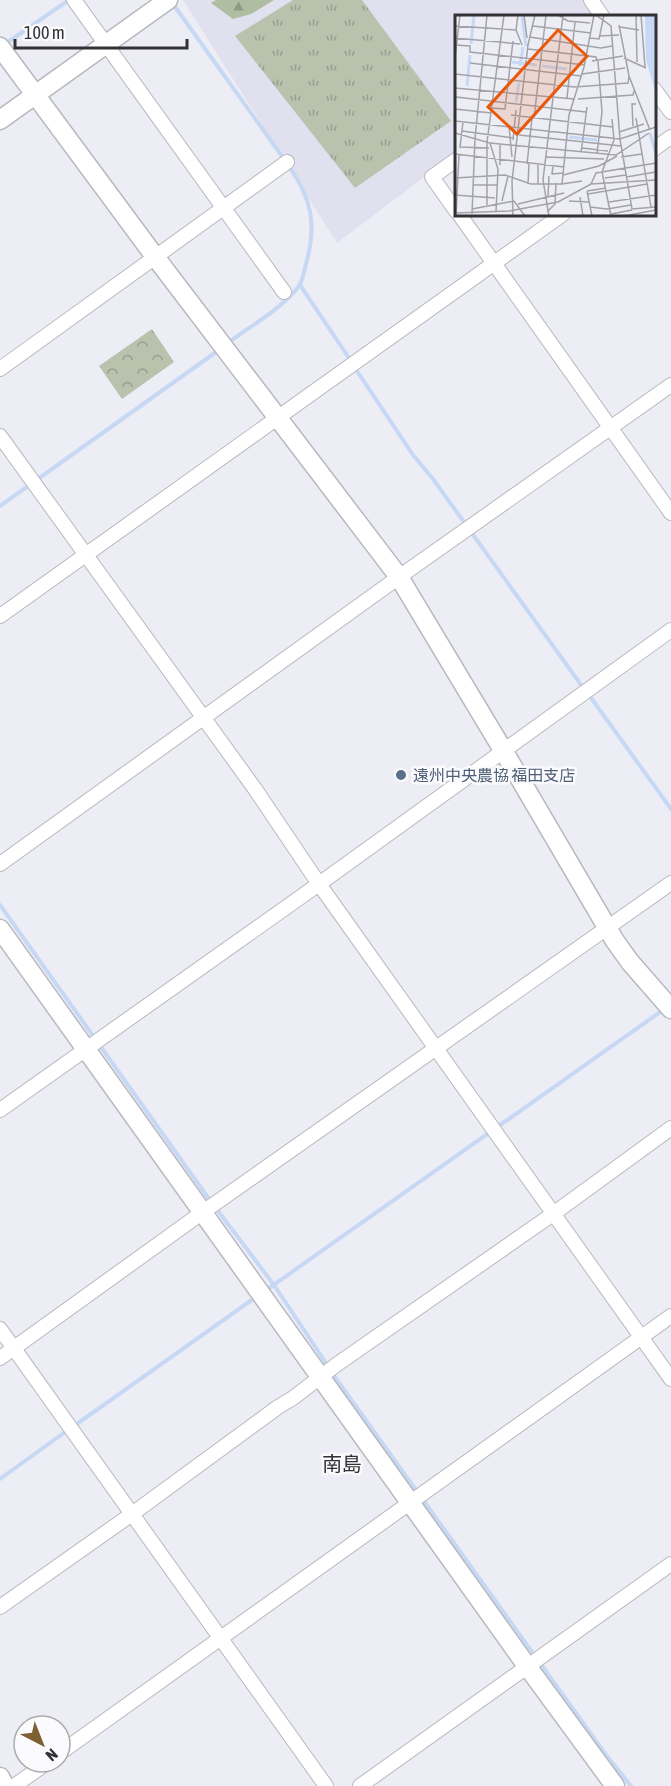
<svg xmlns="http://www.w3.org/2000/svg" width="671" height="1786" font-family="'Asap Condensed','Noto Sans JP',sans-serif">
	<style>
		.built { fill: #e1e0ef }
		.grass { fill: url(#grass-tufts) }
		.forest { fill: url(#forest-firs) }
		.park { fill: url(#park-crowns) }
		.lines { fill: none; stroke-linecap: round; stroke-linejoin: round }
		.stream { stroke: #c6d8f3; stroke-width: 4 }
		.street-casing { stroke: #b8b8bf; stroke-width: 16 }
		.secondary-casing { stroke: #b8b8bf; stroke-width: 21 }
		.street { stroke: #fff; stroke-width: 14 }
		.secondary { stroke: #fff; stroke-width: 18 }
		.service-dot { fill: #5c6f8a; stroke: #fbfbfe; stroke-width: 2 }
		.labels { text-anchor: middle; stroke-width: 5; stroke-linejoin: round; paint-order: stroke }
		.service-label { font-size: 16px; fill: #4e5e75; stroke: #fbfbfe; text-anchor: start }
		.quarter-label { font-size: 20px; fill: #2f2f34; stroke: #fbfbfe }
		.inset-river { fill: none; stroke: #c6d8f3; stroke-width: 3 }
		.inset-road { fill: none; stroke: #a2a2a8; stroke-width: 1.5 }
		.view { fill: #e8590c; fill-opacity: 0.15; stroke: #e8590c; stroke-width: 3 }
		.inset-edge { fill: none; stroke: #323134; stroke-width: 3 }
	</style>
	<defs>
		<pattern id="grass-tufts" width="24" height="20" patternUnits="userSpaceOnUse" patternTransform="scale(1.5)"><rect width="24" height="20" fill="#b8c2ad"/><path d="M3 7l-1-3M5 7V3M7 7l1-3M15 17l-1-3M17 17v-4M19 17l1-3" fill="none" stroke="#969e8e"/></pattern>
		<pattern id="forest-firs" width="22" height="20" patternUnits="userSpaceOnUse" patternTransform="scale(1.5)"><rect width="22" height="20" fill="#afbda1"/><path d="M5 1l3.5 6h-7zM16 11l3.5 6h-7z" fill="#8f9a84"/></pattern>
		<pattern id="park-crowns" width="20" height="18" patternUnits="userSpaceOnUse" patternTransform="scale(1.5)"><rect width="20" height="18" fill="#b8c2ad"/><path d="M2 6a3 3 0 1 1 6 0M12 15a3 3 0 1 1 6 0" fill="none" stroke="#969e8e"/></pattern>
	</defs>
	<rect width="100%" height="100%" fill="#ededf5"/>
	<polygon class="built" points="183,0 584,0 595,16 456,16 456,153 337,243"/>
	<polygon class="grass" points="293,0 362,0 451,121 355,188 235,36"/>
	<polygon class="forest" points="216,0 274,0 251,14 233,19 211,3"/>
	<polygon class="park" points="152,329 174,362 122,399 99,366"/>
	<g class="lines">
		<g class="stream">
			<polyline points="173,4 284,159"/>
			<polyline points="5,44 69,0"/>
			<polyline points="300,285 351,361"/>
			<path d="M228,343C249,327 283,308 299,286C303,280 304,271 306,264C317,225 312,198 288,165"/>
			<polyline points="355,368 413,455 433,479 584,689"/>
			<polyline points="0,506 219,350"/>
			<polyline points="589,695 671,809"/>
			<polyline points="0,905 209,1199 274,1285 328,1366"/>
			<polyline points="265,1291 663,1010"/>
			<polyline points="332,1373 606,1755 631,1786"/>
			<polyline points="74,1426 256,1297"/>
			<polyline points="0,1479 68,1430"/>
		</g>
		<defs>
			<g id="street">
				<polyline points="74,0 284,292"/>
				<polyline points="591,0 602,16"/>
				<polyline points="654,89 671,112"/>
				<polyline points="654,149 671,137"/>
				<polyline points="456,160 432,177 456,211"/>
				<polyline points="459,214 671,513"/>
				<polyline points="0,369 287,162"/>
				<polyline points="0,436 255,789 319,884 671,1379"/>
				<polyline points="0,616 563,214"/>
				<polyline points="0,864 399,577 671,385"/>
				<polyline points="0,1110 319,884 671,630"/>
				<polyline points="0,1329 326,1786"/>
				<polyline points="0,1358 203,1212 671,883"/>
				<polyline points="0,1607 132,1514 278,1407 293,1398 336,1365 553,1214 671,1128"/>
				<polyline points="60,1753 671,1316"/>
				<polyline points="14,1786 48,1762"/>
				<polyline points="360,1786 671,1564"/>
			</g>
			<g id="secondary">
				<polyline points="0,47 156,258 399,577 503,750 615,941 630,962 671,1009"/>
				<polyline points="0,120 168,0"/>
				<polyline points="0,929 527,1666 615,1786"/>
				<polyline points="0,1777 5,1786"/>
			</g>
		</defs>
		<use href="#street" class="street-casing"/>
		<use href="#secondary" class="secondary-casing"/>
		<use href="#street" class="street"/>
		<use href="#secondary" class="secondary"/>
	</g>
	<circle class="service-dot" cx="401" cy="775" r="6"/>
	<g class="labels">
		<g class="service-label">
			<text x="413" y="781">遠州中央農協 福田支店</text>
		</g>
		<g class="quarter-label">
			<text x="342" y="1471">南島</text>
		</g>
	</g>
	<g transform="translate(455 15)">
		<rect width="201" height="201" fill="#ededf5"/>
		<path d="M190,0H201V79L191,45Z" fill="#c6d8f3"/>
		<path class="inset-river" d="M67,2L71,31M16,29L19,0M57,47L82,50M65,51L68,32M87,51L112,54M12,71L15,40M61,87L64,68M195,118L201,139M114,122L142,125"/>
		<path class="inset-road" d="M63,0L61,15L67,30M69,0L72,23M103,0L113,6L135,8M141,0L156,11L165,124L201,112M181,0L182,47M186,0L190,52M164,10L174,61L195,115M0,11L61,15M78,11L136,18M165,12L184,15M144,21L164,20M75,22L146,33L157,31M0,23L65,29M135,23L144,24L149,0M0,30L15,31V37L130,50M73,34L141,42L142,46M0,43L5,0M169,43L191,53M137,46L168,41M15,48L126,61M0,59L120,72L173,68L174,61M127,59L170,53M0,73L119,84M1,82L131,97M112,83L120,7M123,84L178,80L179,76M37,93L50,94L58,26M0,94L36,98M56,100L158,112M79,103L91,0M181,103L196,192M0,106L165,124L177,194L201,192M8,107L5,132L34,133M178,111L177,89H181M54,112L57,142M7,116L58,123M164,117L189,109M0,118L35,128L43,154L41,197M64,120L166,131M20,124L32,0M58,125L61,95M35,128L161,140L194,118M127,133L153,136M126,138L132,92M0,139L109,152M142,139L147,97L143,46M90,142L149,144M166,142L187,139M72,149L77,103M45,150V129M83,150V169M98,151L97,159L108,158M108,160L144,151L162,141M171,162L201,157M0,163L50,160L76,169H107L114,100L129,52L139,0M150,163L171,160M73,169L74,149M107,169L127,166M136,169L141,158L201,148M18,170H43M132,176L137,201M132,176L151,173M133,179L192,169M0,180L40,183M93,181L94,161M125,182L128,201M47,186L53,161M114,186L134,187M154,187L201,180M63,189L109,178M32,190V127L49,0M135,192L152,194L176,190M17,194L59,186L70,201M92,197L100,189L101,168M0,198L54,196L103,187L136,169L201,165M17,199L20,123M156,199L177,195M1,200L4,140M58,201L57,166L73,30L80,0M94,201L88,165L108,0M106,201H135M156,201L147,157L159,125L157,104M169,201L201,195"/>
		<path class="view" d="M103,15L132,41L62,119L33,92Z"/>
		<rect width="201" height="201" class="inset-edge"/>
	</g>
	<g transform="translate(42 1744) rotate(138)"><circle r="28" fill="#fbfbfe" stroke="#abaaad" stroke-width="1.5"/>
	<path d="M0-4.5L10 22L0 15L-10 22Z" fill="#7c6033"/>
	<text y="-9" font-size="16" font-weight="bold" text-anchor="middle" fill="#323134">N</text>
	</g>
	<path d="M15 39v9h172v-9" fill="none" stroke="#323134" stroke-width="3"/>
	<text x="24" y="39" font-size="18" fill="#323134" stroke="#fbfbfe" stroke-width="4.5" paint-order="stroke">100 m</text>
</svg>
